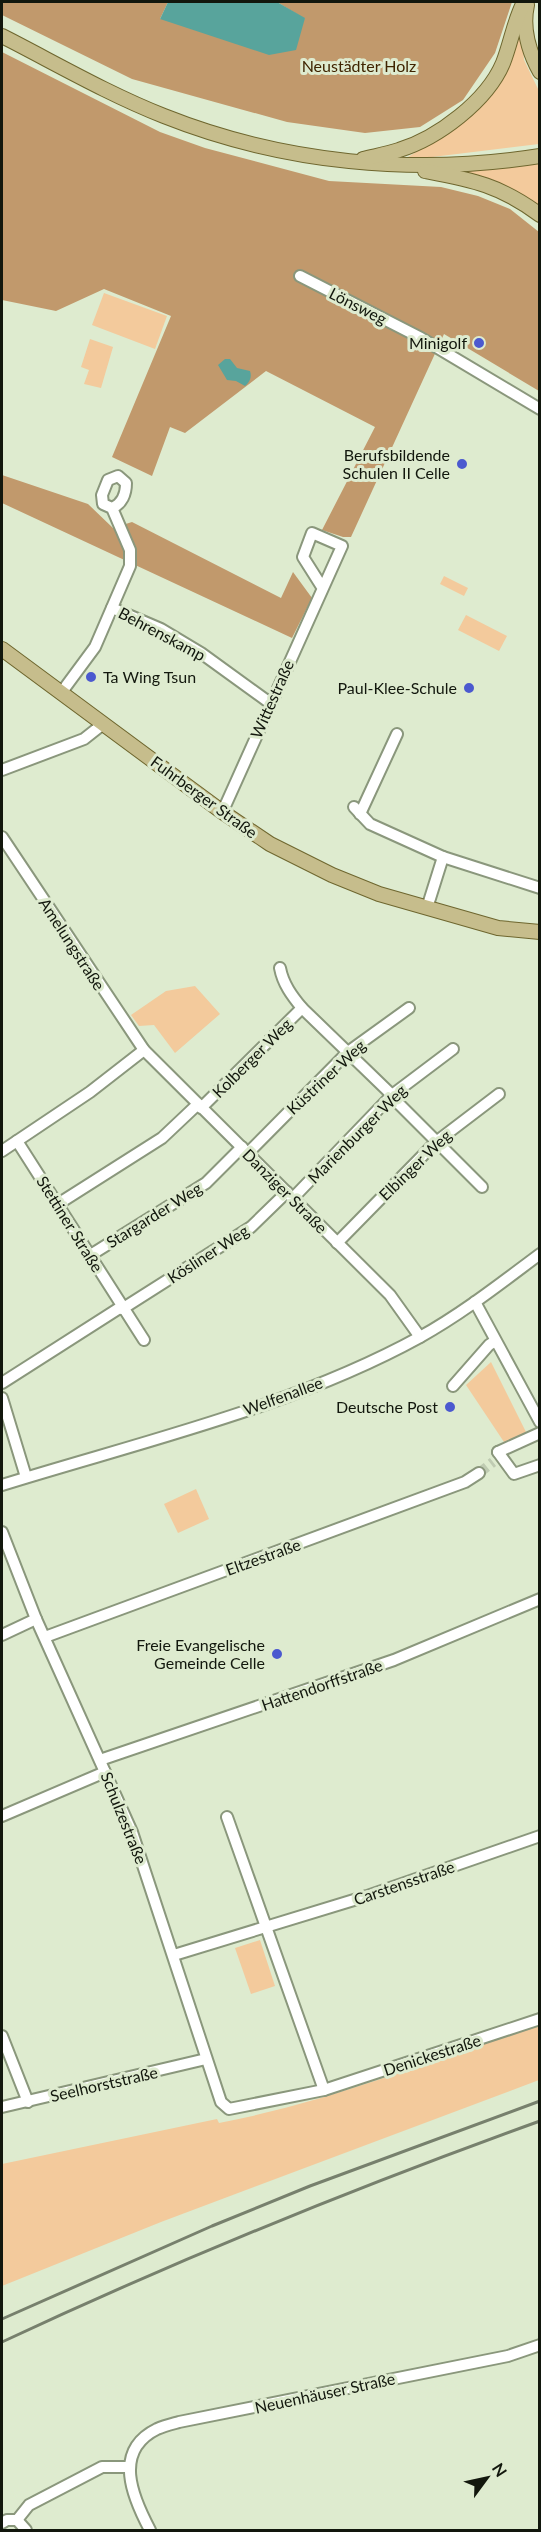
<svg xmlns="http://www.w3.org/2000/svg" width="541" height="2532" font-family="Lato,sans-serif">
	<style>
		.green { fill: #f3ca9c }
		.forest { fill: #c1996c }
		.water { fill: #58a49c }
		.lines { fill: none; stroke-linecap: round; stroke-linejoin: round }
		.minor-tunnel { stroke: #bfcbb2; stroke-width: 10; stroke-dasharray: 10 5; stroke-linecap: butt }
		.minor-casing { stroke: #8a977c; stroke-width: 14 }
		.major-casing { stroke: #6e662e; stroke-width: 16 }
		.minor { stroke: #fff; stroke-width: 10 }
		.major { stroke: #c6bd8c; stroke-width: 14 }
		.rail { stroke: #77806d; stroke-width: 3 }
		.poi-dot { fill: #4b59cf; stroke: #deebcf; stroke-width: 2 }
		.labels { text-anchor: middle; stroke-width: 6; stroke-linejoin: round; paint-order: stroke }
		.park-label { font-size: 16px; fill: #3f2400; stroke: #deebcf }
		.street-label { font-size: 16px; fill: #12170d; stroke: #deebcf }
		.poi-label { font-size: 16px; fill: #12170d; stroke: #deebcf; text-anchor: end }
	</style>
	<rect width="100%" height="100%" fill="#deebcf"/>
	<g class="green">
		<path d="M521,25L524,60L539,91V144L408,160V157C444,135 485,113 505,74C513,59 516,41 521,25Z"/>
		<polygon points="539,164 539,210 457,172"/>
		<polygon points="104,293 167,316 155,349 92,325"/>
		<polygon points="90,339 113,347 101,388 84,384 89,370 81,367"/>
		<polygon points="444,576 468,588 464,596 440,584"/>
		<polygon points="466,615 507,636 499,651 458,630"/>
		<polygon points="195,986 220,1014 175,1053 154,1025 139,1026 131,1015 166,991"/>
		<polygon points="491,1362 526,1432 506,1445 466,1385"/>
		<polygon points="196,1489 209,1519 178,1533 164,1504"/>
		<polygon points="260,1940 275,1986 251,1994 235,1948"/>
		<path d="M539,2023V2080L161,2222L2,2286V2164L217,2119L219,2123C329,2102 434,2060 539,2023Z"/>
	</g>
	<g class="forest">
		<polygon points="2,2 168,2 160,19 305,19 277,2 512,2 495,53 463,100 420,127 365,133 287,122 132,79 2,15"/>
		<polygon points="2,52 160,132 205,148 329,181 441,187 478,196 510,209 539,232 539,391 444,334 351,537 343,537 322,530 375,427 266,371 185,433 170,427 152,476 112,457 171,316 104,289 56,311 2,300"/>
		<polygon points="2,475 88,504 113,528 132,522 281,598 293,572 312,598 292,638 2,503"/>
	</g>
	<g class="water">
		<polygon points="168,2 277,2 305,18 296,50 269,55 160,19"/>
		<path d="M225,359H230L237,368L250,371C252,377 250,382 245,386L236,381L227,380L218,365Z"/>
	</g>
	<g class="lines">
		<polyline class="minor-tunnel" points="479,1473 493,1462"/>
		<defs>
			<g id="minor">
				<polyline points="300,276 421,338 540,409"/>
				<polyline points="112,608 161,629 201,653 270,703"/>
				<path d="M61,693L95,647L130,566V550L112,508C122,504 126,494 126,483L118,476L108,480L102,495L103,504L112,508"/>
				<polyline points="2,770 84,739 103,724"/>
				<polyline points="354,807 370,824 443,857 427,908"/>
				<polyline points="221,811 226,804 342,546 312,533 303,557 322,587"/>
				<polyline points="360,814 397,734"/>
				<polyline points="2,837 144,1050 390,1295 420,1337"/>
				<polyline points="443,857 540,888"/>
				<path d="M280,968C283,984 292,996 302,1008L392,1095"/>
				<polyline points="391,1096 482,1187"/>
				<polyline points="201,1108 302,1008"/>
				<polyline points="17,1141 144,1340"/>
				<polyline points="2,1151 90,1092 144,1050"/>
				<polyline points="248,1153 348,1052 409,1008"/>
				<polyline points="293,1198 392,1095 453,1049"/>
				<polyline points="58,1204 162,1138 198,1104"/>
				<polyline points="337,1243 436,1142 499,1094"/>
				<polyline points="89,1256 206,1183 242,1147"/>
				<polyline points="475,1302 540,1422"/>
				<polyline points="122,1309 251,1227 287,1192"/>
				<polyline points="2,1383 121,1307"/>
				<polyline points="453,1386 489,1345 495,1341"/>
				<polyline points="2,1398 26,1477"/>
				<polyline points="498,1452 514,1474 540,1465"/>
				<polyline points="498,1452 540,1433"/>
				<path d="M2,1485C140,1442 293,1407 420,1337C463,1313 501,1283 540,1254"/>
				<polyline points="2,1532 36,1619 132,1832 221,2102 229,2109 324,2090 540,2019"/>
				<polyline points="2,1635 36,1619"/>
				<polyline points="45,1637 465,1482 479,1473"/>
				<polyline points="100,1760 394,1660 540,1599"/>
				<polyline points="2,1816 105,1772"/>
				<polyline points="227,1817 324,2090"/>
				<polyline points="174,1955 367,1896 540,1836"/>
				<polyline points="2,2036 28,2102"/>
				<polyline points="2,2107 206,2059"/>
				<polyline points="17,2520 29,2505 102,2467 129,2467"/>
				<polyline points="2,2523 7,2520 17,2520 26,2530"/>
				<path d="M150,2530C133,2498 112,2451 157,2429C164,2426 172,2424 179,2422L508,2356L540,2345"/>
			</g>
			<g id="major">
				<path d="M527,5C522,28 529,52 540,72"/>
				<path d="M2,36C55,63 108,94 164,116C282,163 415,176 540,156"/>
				<path d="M363,159C375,156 387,154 399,150C438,138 487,101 503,63C511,43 514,21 524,2"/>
				<path d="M425,171C472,180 500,185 540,215"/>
				<polyline points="2,649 221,811 270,844 332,875 379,894 498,928 540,932"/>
			</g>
		</defs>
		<use href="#minor" class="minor-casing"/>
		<use href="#major" class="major-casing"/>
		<use href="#minor" class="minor"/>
		<use href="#major" class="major"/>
		<g class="rail">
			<polyline points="2,2319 212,2226 310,2186 540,2101"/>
			<path d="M2,2342C177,2260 357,2187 540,2121"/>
		</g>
	</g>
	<g class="poi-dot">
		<circle cx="479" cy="343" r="6"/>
		<circle cx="462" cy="464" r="6"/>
		<circle cx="91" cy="677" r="6"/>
		<circle cx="469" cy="688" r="6"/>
		<circle cx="450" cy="1407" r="6"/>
		<circle cx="277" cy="1654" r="6"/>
	</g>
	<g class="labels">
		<g class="park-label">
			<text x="359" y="72">Neustädter Holz</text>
		</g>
		<g class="street-label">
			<text transform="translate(358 306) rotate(27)" y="6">Lönsweg</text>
			<text transform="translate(162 634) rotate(28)" y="6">Behrenskamp</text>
			<text transform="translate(272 699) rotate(-66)" y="6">Wittestraße</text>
			<text transform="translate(204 797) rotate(36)" y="6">Fuhrberger Straße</text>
			<text transform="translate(72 944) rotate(57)" y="6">Amelungstraße</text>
			<text transform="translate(252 1058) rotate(-45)" y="6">Kolberger Weg</text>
			<text transform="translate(326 1077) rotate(-43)" y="6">Küstriner Weg</text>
			<text transform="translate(357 1134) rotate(-45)" y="6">Marienburger Weg</text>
			<text transform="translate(415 1165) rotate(-44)" y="6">Elbinger Weg</text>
			<text transform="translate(285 1191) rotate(45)" y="6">Danziger Straße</text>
			<text transform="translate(154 1215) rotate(-32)" y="6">Stargarder Weg</text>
			<text transform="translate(70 1224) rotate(58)" y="6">Stettiner Straße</text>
			<text transform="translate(208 1254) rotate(-33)" y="6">Kösliner Weg</text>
			<text transform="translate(283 1396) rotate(-20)" y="6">Welfenallee</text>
			<text transform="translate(263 1557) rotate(-20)" y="6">Eltzestraße</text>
			<text transform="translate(322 1685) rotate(-19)" y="6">Hattendorffstraße</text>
			<text transform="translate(124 1818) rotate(68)" y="6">Schulzestraße</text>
			<text transform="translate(404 1883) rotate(-19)" y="6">Carstensstraße</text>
			<text transform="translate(432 2055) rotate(-18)" y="6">Denickestraße</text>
			<text transform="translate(104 2084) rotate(-13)" y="6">Seelhorststraße</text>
			<text transform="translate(325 2393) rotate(-12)" y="6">Neuenhäuser Straße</text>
		</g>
		<g class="poi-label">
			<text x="467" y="349">Minigolf</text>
			<text x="450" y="461">Berufsbildende<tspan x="450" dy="18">Schulen II Celle</tspan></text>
			<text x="103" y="683" text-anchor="start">Ta Wing Tsun</text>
			<text x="457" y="694">Paul-Klee-Schule</text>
			<text x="438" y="1413">Deutsche Post</text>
			<text x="265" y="1651">Freie Evangelische<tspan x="265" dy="18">Gemeinde Celle</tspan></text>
		</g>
	</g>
	<rect width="541" height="2532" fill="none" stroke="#12170d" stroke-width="6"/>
	<g transform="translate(487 2478) rotate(57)" stroke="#deebcf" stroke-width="4.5" paint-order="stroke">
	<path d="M0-4.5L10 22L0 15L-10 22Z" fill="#12170d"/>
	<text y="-9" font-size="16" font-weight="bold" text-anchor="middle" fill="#12170d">N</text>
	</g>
</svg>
